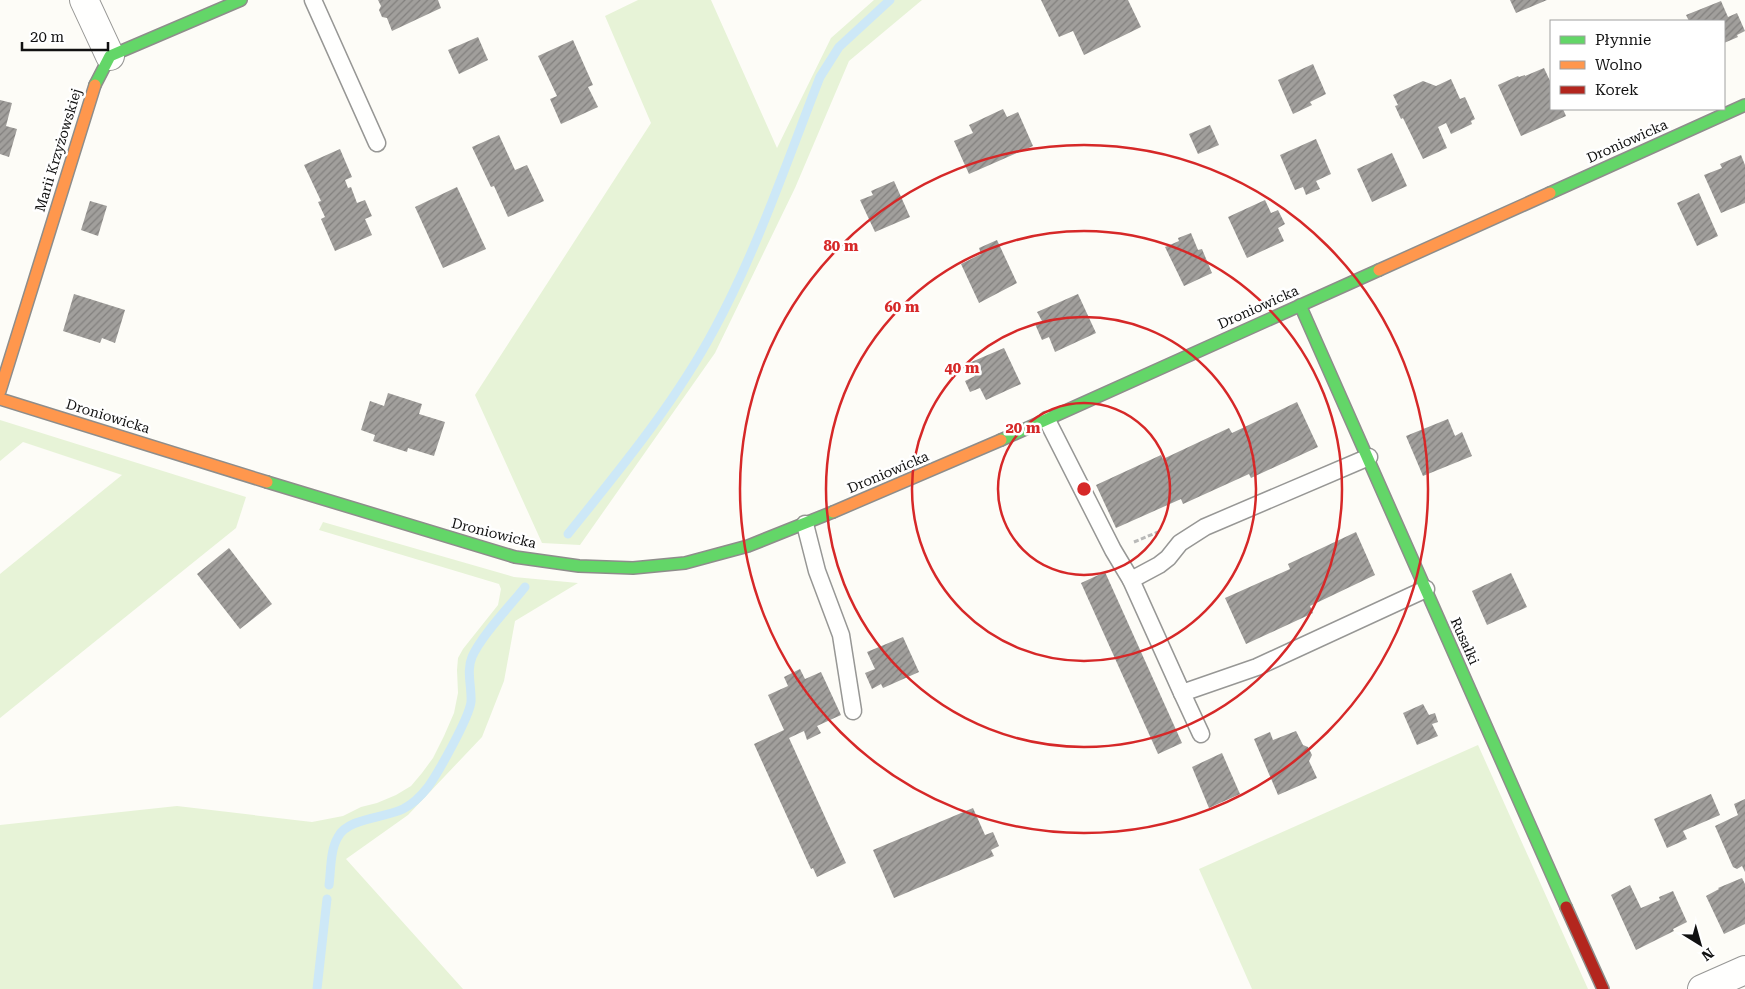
<svg xmlns="http://www.w3.org/2000/svg" width="1745" height="989" font-family="'Roboto Serif',serif">
	<style>
		.grass { fill: #e7f3d7 }
		.lines { fill: none; stroke-linecap: round; stroke-linejoin: round }
		.stream { stroke: #cde8f7; stroke-width: 9 }
		.building { fill: url(#building-hatch) }
		.lane-casing { stroke: #979795; stroke-width: 19 }
		.street-casing { stroke: #979795; stroke-width: 30 }
		.fast-casing { stroke: #8e8d8b; stroke-width: 14 }
		.slow-casing { stroke: #8e8d8b; stroke-width: 14 }
		.jam-casing { stroke: #8e8d8b; stroke-width: 14 }
		.path { stroke: #b9b9b8; stroke-width: 3; stroke-dasharray: 5 2.5; stroke-linecap: butt }
		.lane { stroke: #fffffe; stroke-width: 16 }
		.street { stroke: #fffffe; stroke-width: 28 }
		.fast { stroke: #63d668; stroke-width: 11 }
		.slow { stroke: #ff974d; stroke-width: 11 }
		.jam { stroke: #b3261e; stroke-width: 11 }
		.ring { fill: none; stroke: #d62828; stroke-width: 2.5 }
		.labels { text-anchor: middle; stroke-width: 5; stroke-linejoin: round; paint-order: stroke }
		.street-label { font-size: 14px; fill: #111; stroke: #fff }
		.centre { fill: #d62828; stroke: #fff; stroke-width: 2.5 }
		.ring-label { font-size: 15px; text-anchor: middle; font-weight: bold; fill: #d62828; stroke: #fff; stroke-width: 5; stroke-linejoin: round; paint-order: stroke }
	</style>
	<defs>
		<pattern id="building-hatch" width="6" height="6" patternUnits="userSpaceOnUse" patternTransform="scale(1.25)"><rect width="6" height="6" fill="#a19f9c"/><path d="M-1 1l2-2M0 6l6-6M5 7l2-2" fill="none" stroke="#82807e"/></pattern>
	</defs>
	<rect width="100%" height="100%" fill="#fdfcf7"/>
	<g class="grass">
		<polygon points="638,0 711,0 777,148 831,38 874,0 922,0 849,61 795,188 715,353 580,545 542,543 475,395 651,123 605,16"/>
		<polygon points="0,420 246,497 236,528 0,718 0,574 122,475 23,442 0,461"/>
		<polygon points="323,522 514,577 578,583 515,621 504,681 482,737 408,815 346,859 463,989 0,989 0,825 177,806 312,822 343,816 361,807 377,803 396,795 411,786 422,773 433,758 444,736 454,713 458,693 457,670 458,658 463,649 498,605 501,589 499,584 319,530"/>
		<polygon points="1478,745 1588,989 1252,989 1199,869"/>
	</g>
	<g class="lines">
		<g class="stream">
			<path d="M568,534C621,468 675,403 715,328C758,248 787,161 820,77L839,47L890,0"/>
			<path d="M329,885C331,871 330,850 338,837C347,818 385,818 403,809C413,804 421,796 428,787C438,773 469,718 471,702C472,687 466,671 472,657C481,636 510,606 525,587"/>
			<polyline points="317,989 327,899"/>
		</g>
	</g>
	<g class="building">
		<polygon points="378,0 438,0 441,8 392,31 387,18 382,17 379,10 381,6"/>
		<polygon points="1041,0 1128,0 1141,27 1084,55 1073,31 1059,37"/>
		<polygon points="1510,0 1547,0 1516,13"/>
		<polygon points="1721,1 1728,17 1737,13 1745,31 1737,35 1738,37 1724,43 1724,21 1689,21 1686,15"/>
		<polygon points="478,37 488,60 459,74 448,50"/>
		<polygon points="573,40 593,85 588,87 598,107 561,124 550,99 557,96 538,56"/>
		<polygon points="1313,64 1326,94 1310,102 1312,105 1293,114 1278,80"/>
		<polygon points="1544,68 1551,83 1551,109 1563,109 1566,116 1521,136 1498,85 1518,76 1519,77 1525,75 1525,76"/>
		<polygon points="1451,79 1460,99 1465,97 1475,119 1471,121 1472,124 1451,134 1446,123 1438,127 1447,148 1423,159 1403,118 1401,119 1395,106 1398,105 1393,95 1423,81 1436,86"/>
		<polygon points="0,100 12,103 6,126 17,129 9,157 0,154"/>
		<polygon points="1003,109 1007,117 1018,112 1033,146 969,174 954,141 973,133 969,125"/>
		<polygon points="1210,125 1219,145 1198,154 1189,134"/>
		<polygon points="499,135 515,170 527,165 544,201 508,217 494,186 491,187 472,147"/>
		<polygon points="1316,139 1331,174 1316,181 1320,189 1306,195 1303,187 1295,190 1280,155"/>
		<polygon points="340,149 352,177 345,180 348,188 351,187 357,203 365,200 371,214 372,216 365,219 372,235 335,251 321,219 325,217 318,202 321,201 304,165"/>
		<polygon points="1392,153 1407,186 1372,202 1357,169"/>
		<polygon points="1741,155 1745,165 1745,203 1721,213 1704,175 1722,168 1720,164"/>
		<polygon points="894,181 910,217 875,232 860,200 873,195 871,191"/>
		<polygon points="457,187 486,249 443,268 415,207"/>
		<polygon points="1699,193 1718,236 1697,246 1677,203"/>
		<polygon points="1265,200 1271,213 1278,210 1285,224 1278,228 1284,241 1247,258 1228,217"/>
		<polygon points="90,201 107,206 98,236 81,230"/>
		<polygon points="1191,233 1198,250 1202,249 1212,273 1184,286 1165,247 1179,241 1178,238"/>
		<polygon points="997,240 1017,283 979,303 961,264 981,254 979,248"/>
		<polygon points="74,294 125,310 115,343 102,338 100,343 63,331"/>
		<polygon points="1078,294 1096,333 1055,352 1049,337 1042,340 1035,324 1042,321 1037,312"/>
		<polygon points="1004,348 1021,384 986,400 980,388 970,392 965,381 975,376 969,363"/>
		<polygon points="388,393 422,404 419,414 445,422 434,456 408,448 407,452 373,441 375,435 361,430 370,401 384,406"/>
		<polygon points="1297,402 1318,447 1251,478 1249,474 1183,504 1181,499 1116,528 1096,485 1161,455 1163,459 1229,428 1232,433"/>
		<polygon points="1448,419 1455,436 1462,432 1472,456 1423,476 1406,436"/>
		<polygon points="1356,532 1375,575 1310,606 1313,613 1246,644 1225,598 1290,569 1288,564"/>
		<polygon points="229,548 272,604 240,629 197,574"/>
		<polygon points="1105,572 1182,743 1158,754 1081,583"/>
		<polygon points="1511,573 1527,607 1487,625 1472,591"/>
		<polygon points="903,637 919,672 883,688 881,684 872,689 865,673 875,669 867,652"/>
		<polygon points="800,669 805,679 821,672 841,715 817,726 821,733 807,740 804,731 789,738 846,863 817,877 813,868 811,869 754,744 784,730 768,695 788,686 784,677"/>
		<polygon points="1423,704 1429,715 1435,713 1438,722 1432,724 1438,736 1417,745 1403,713"/>
		<polygon points="1296,731 1303,745 1308,747 1312,755 1309,761 1317,778 1278,795 1254,739 1270,732 1273,740"/>
		<polygon points="1222,753 1240,794 1209,808 1192,767"/>
		<polygon points="1711,794 1720,815 1683,831 1687,839 1667,848 1654,819"/>
		<polygon points="1745,799 1745,872 1742,866 1737,869 1733,867 1715,826 1738,815 1734,804"/>
		<polygon points="973,808 985,835 993,832 999,846 991,850 994,856 894,898 873,850"/>
		<polygon points="1742,878 1745,884 1745,924 1724,934 1706,896 1719,889 1718,888"/>
		<polygon points="1630,885 1641,908 1660,900 1659,897 1673,891 1687,922 1673,929 1674,931 1636,950 1611,895"/>
	</g>
	<g class="lines">
		<defs>
			<g id="lane">
				<polyline points="313,0 377,143"/>
				<polyline points="1047,420 1113,550 1131,580 1182,693 1257,667 1426,589"/>
				<polyline points="805,524 817,571 841,635 853,711"/>
				<polyline points="1131,580 1159,565 1168,558 1180,543 1205,527 1369,457"/>
				<polyline points="1182,693 1201,734"/>
			</g>
			<g id="street">
				<polyline points="84,0 110,56"/>
				<polyline points="1702,989 1745,970"/>
			</g>
			<g id="fast">
				<polyline points="95,85 110,56 241,0"/>
				<polyline points="1550,193 1745,105"/>
				<polyline points="1300,305 1566,907"/>
				<polyline points="1001,440 1379,270"/>
				<polyline points="267,482 515,557 579,566 633,568 685,563 748,546 833,512"/>
			</g>
			<g id="slow">
				<polyline points="1379,270 1550,193"/>
				<polyline points="0,391 95,85"/>
				<polyline points="0,399 267,482"/>
				<polyline points="833,512 1001,440"/>
			</g>
			<polyline id="jam" points="1566,907 1603,989"/>
		</defs>
		<use href="#lane" class="lane-casing"/>
		<use href="#street" class="street-casing"/>
		<use href="#fast" class="fast-casing"/>
		<use href="#slow" class="slow-casing"/>
		<use href="#jam" class="jam-casing"/>
		<polyline class="path" points="1134,542 1158,532"/>
		<use href="#lane" class="lane"/>
		<use href="#street" class="street"/>
		<use href="#fast" class="fast"/>
		<use href="#slow" class="slow"/>
		<use href="#jam" class="jam"/>
	</g>
	<g class="ring">
		<circle cx="1084" cy="489" r="86"/>
		<circle cx="1084" cy="489" r="172"/>
		<circle cx="1084" cy="489" r="258"/>
		<circle cx="1084" cy="489" r="344"/>
	</g>
	<g class="labels">
		<g class="street-label">
			<text transform="translate(1627 141) rotate(-24)" y="5">Droniowicka</text>
			<text transform="translate(58 150) rotate(-73)" y="5">Marii Krzyżowskiej</text>
			<text transform="translate(1258 307) rotate(-24)" y="5">Droniowicka</text>
			<text transform="translate(108 416) rotate(17)" y="5">Droniowicka</text>
			<text transform="translate(888 472) rotate(-23)" y="5">Droniowicka</text>
			<text transform="translate(494 533) rotate(14)" y="5">Droniowicka</text>
			<text transform="translate(1465 641) rotate(66)" y="5">Rusałki</text>
		</g>
	</g>
	<circle cx="1084" cy="489" r="8" class="centre"/>
	<g class="ring-label">
		<text x="841" y="251">80 m</text>
		<text x="902" y="312">60 m</text>
		<text x="962" y="373">40 m</text>
		<text x="1023" y="433">20 m</text>
	</g>
	<rect x="1550" y="20" width="175" height="90" fill="#ffffff" stroke="#a0a0a0"/>
	<rect x="1560" y="36" width="25" height="8" fill="#63d668" stroke="#a0a0a0"/>
	<text x="1595" y="45" font-size="15" fill="#111111">Płynnie</text>
	<rect x="1560" y="61" width="25" height="8" fill="#ff974d" stroke="#a0a0a0"/>
	<text x="1595" y="70" font-size="15" fill="#111111">Wolno</text>
	<rect x="1560" y="86" width="25" height="8" fill="#b3261e" stroke="#a0a0a0"/>
	<text x="1595" y="95" font-size="15" fill="#111111">Korek</text>
	<g transform="translate(1700 944) rotate(143)" stroke="#ffffff" stroke-width="4" paint-order="stroke">
	<path d="M0-4L9 19L0 12L-9 19Z" fill="#111111"/>
	<text y="-8" font-size="14" font-weight="bold" text-anchor="middle" fill="#111111">N</text>
	</g>
	<path d="M22 42v8h86v-8" fill="none" stroke="#111111" stroke-width="2.5"/>
	<text x="30" y="42" font-size="15" fill="#111111" stroke="#ffffff" stroke-width="4" paint-order="stroke">20 m</text>
</svg>
